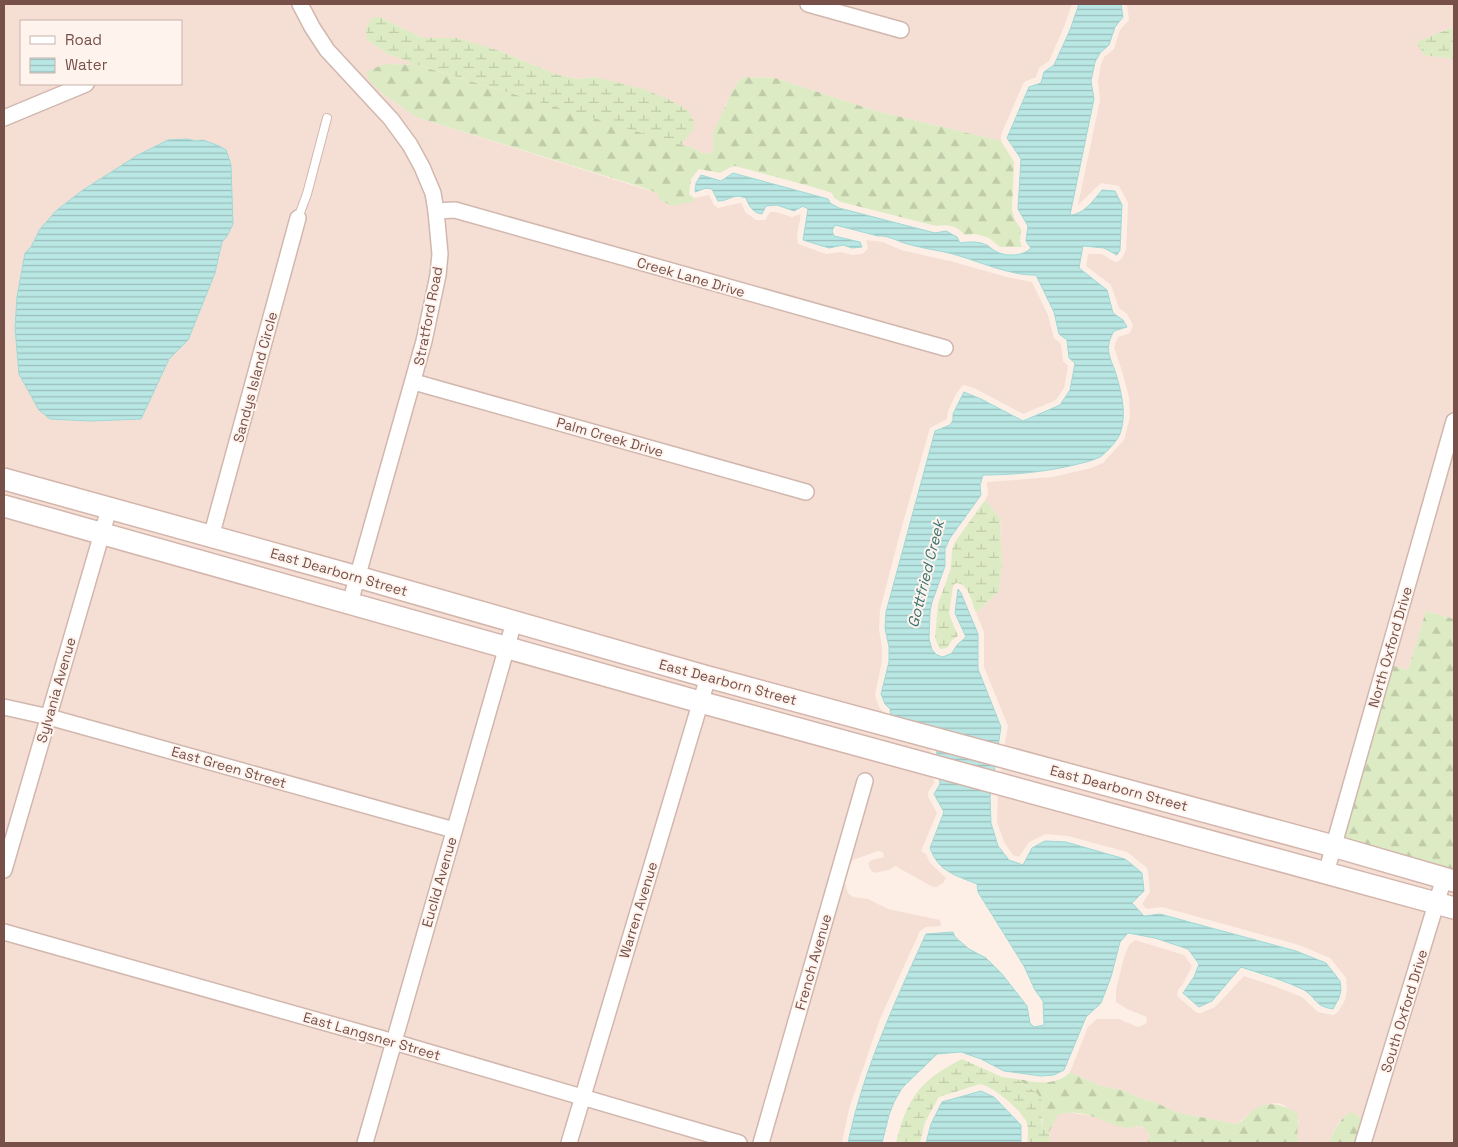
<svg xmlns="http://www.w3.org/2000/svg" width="1458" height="1147" font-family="'Space Grotesk',sans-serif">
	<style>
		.residential { fill: #f5dfd4; fill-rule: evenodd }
		.forest { fill: url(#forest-firs) }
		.wetland { fill: url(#wetland-marsh) }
		.water { fill: url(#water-rules); stroke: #9fd9d6 }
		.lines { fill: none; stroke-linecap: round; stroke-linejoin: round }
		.service-casing { stroke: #d1b7ae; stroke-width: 10 }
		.minor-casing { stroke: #d1b7ae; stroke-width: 18 }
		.secondary-casing { stroke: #d4b5ac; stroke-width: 24 }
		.service { stroke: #fff; stroke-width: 8 }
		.minor { stroke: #fff; stroke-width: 15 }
		.secondary { stroke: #fff; stroke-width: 21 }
		.labels { text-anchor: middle; stroke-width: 4; stroke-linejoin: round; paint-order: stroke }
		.street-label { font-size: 14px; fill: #77504a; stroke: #fff4ed }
		.water-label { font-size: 15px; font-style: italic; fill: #3a7573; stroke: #fff4ed }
	</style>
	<defs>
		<pattern id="forest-firs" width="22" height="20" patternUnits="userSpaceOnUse" patternTransform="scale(1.25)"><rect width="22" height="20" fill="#dcebc3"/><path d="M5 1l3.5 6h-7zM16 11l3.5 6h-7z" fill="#c0cba9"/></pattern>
		<pattern id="wetland-marsh" width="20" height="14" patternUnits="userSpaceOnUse" patternTransform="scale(1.25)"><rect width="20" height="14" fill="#dcebc3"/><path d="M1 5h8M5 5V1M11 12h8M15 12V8" fill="none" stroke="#c0cba9"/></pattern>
		<pattern id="water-rules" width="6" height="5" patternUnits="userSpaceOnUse" patternTransform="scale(1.25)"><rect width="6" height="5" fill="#b9e7e4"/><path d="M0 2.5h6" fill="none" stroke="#9bbebb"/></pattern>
	</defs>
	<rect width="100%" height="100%" fill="#fdefe6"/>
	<g class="residential">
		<path d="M4,4H1072L1064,27L1049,61L1039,68L1036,77L1026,81L1023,84L1001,135V141L876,111L775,78L744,77L738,82L726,104L722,115L713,152L704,154L693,148L681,145L687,138L596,77L577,79L555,74L500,51L458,38H423L380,17L367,40L388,54L408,61L412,65L384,64L377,67L382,93L416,117L657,193L693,201L694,198L709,195L714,205L718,208L739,203L742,204L745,212L756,220H765L770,212H776L792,217L801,214L797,235L798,244L826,254L842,252L852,255L862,254L868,249L866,240L883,242L901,250L950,261L1007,277L1032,282L1048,315L1054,338L1061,344L1063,361L1068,366L1064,388L1056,400L1023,414L974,388L964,385L961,387L956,394L948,411L947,419L930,428L899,537L880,610L879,629L882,648V661L875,695L879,707L885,713V717L4,471ZM21,21H181V84H21ZM187,139L196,141L203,140L231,165L230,231L222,242L188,340L169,359L141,419L91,421L50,419L19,374L15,328L17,297L25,253L31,247L40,229L168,140Z"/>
		<polygon points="1127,4 1454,4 1454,27 1416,42 1424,55 1454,59 1454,619 1426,611 1408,670 1380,662 1333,838 1004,748 1008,726 984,667 984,632 976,613 999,591 1002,566 1000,518 985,500 988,495 987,482 1053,477 1091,468 1103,463 1124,440 1130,417 1129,397 1122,371 1114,347 1118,337 1130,333 1133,325 1127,314 1119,308 1111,285 1086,266 1088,254 1102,254 1115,262 1119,261 1122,258 1126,250 1128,203 1119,186 1101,183 1078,205 1100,100 1098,81 1101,64 1104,57 1114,49 1120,30 1129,20"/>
		<polygon points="4,488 930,745 931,757 4,498"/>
		<polygon points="4,515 933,774 934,783 928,792 928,796 937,813 921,851 926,854 930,863 946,878 943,883 937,887 933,887 895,866 889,870 874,873 870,869 868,863 872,860 884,857 883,852 878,851 853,860 846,871 844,880 848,893 853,897 868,899 888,909 940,920 941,926 926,927 920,931 880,1019 849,1109 842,1143 4,1143"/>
		<polygon points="1002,764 1454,889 1454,900 1000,775"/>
		<polygon points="998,791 1454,917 1454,1143 1361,1143 1366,1129 1362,1120 1357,1115 1341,1119 1334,1130 1329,1143 1299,1143 1296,1133 1299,1121 1286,1106 1278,1103 1269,1104 1254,1110 1237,1124 1179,1113 1154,1102 1140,1098 1125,1091 1098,1085 1070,1072 1088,1027 1097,1019 1119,1019 1138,1027 1146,1024 1147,1017 1127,1009 1116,1002 1116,990 1124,957 1129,945 1135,940 1184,955 1192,966 1183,984 1178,990 1177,996 1197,1013 1201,1013 1215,1007 1244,976 1274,986 1302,997 1318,1012 1333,1015 1338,1012 1345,1000 1347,989 1346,978 1330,958 1299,945 1162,907 1147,909 1142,904 1150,892 1148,871 1146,867 1127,852 1068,836 1046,834 1029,842 1019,857 1013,855 1004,842 997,822"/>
		<polygon points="1067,1112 1093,1116 1128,1128 1139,1126 1145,1128 1150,1136 1147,1143 1050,1143 1049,1132 1052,1124 1058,1115"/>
	</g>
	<g class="forest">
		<path d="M384,64L417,65L693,148L704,154L713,152V133L732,92L738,82L744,77L775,78L876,111L1001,141L1014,162L1012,210L1015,220L1021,229L1020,241L1022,247H1000L989,238L976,234L964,235C958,225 946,224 936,226L841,202L834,198L832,193L813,187L735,166L731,167L720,173L699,169L691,179L689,194L694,198V201L672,206L660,200L657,193L641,187L416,117L382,93L370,81L366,72Z"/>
		<polygon points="1426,611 1454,619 1454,872 1333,838 1380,662 1408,670"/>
		<path d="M1070,1072L1098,1085L1125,1091L1140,1098L1154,1102L1179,1113L1237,1124C1243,1121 1247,1116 1252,1111C1268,1100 1282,1104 1297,1113C1300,1124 1295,1133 1299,1143H1147L1150,1136C1148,1132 1146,1129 1143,1127C1137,1124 1133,1128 1127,1128C1102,1124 1085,1106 1058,1115L1049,1132L1043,1128C1039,1108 1050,1104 1030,1089C1026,1085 1023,1082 1017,1079C1035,1082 1056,1087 1070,1072Z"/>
		<path d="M1350,1112L1357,1115L1362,1120L1361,1143H1329C1334,1130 1338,1121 1350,1112Z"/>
	</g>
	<g class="wetland">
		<polygon points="380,17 423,38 458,38 500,51 555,74 577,79 596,77 643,89 668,99 689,111 694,122 693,130 681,145 418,65 412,65 408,61 388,54 367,40 366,29 371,18"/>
		<polygon points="1454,27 1454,59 1424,55 1416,42"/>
		<path d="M985,500L1000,518L1002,566L999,591L976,613C972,603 969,583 956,583L953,586L949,614L958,636L952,640L947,648L940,649L935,638L938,604L951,568L952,550L955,542Z"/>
		<path d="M962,1059L1002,1077L1017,1079L1038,1094L1042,1102L1043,1113L1041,1120L1043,1128L1049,1132L1050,1143H1028C1027,1137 1029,1130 1027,1124C1024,1112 993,1086 980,1084L939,1097L925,1122L920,1143H896C907,1098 920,1080 962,1059Z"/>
	</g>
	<g class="water">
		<path d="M1079,4H1121L1123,17L1115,27L1109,45L1100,53L1095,62L1091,81L1094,99L1070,215C1083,215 1094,200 1102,190L1115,191L1122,205L1120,250L1117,255L1104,248L1083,246L1079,268L1107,290L1113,313L1123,320L1127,327L1114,331C1102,352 1113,360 1118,381C1123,399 1126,417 1120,434C1117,441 1106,453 1100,457C1092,461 1082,463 1074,465C1045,472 1013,475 983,475L980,485L981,495L950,538L945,549V566L932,602L930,612L929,639L932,650L937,655L943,657L952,653L957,645L966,637L955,613L958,589L961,593L978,634V669L1001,727L990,798L991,823L998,846L1009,860L1023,865L1032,848L1041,843L1045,841L1066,842L1125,859L1142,873L1144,891L1132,903L1144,916L1160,914L1296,951L1326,963L1340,981L1341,990L1339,998L1333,1009C1314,1006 1317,998 1304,990C1284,980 1261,974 1241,967L1212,1001L1199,1007L1183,993L1194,977L1199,964L1188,949L1155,938L1128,933L1120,942L1111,977L1101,1003L1086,1017L1064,1070L1054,1075L1041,1076L1004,1071L981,1059L961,1052L937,1054L902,1088L894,1102L889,1115L882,1143H848C863,1070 895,1002 926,934L953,932L955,937L969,949L986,958L1002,974L1027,1006L1030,1023L1034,1027L1044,1025L1043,1001L1035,990L1024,966L978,892L977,884C955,875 939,872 930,848L944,812L934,794L940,784L935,736L931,727L917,722L891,715L890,709L885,704L881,694L889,662V647L885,628L886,612L935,431L950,425L953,420V414L964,392L981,399L1023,421L1060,405L1070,390L1075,363L1069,358L1067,340L1059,334L1054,312L1036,275C1011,276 978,261 953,254C937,250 920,248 904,243C895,240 887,235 878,236L835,225L832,231L834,236L860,242L862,247L852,248L843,245L829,248L803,240L808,209L803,206L794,211L777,205L766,206L762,214C753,213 749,206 746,198C732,193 730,201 718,201L712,189L706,188L695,192L696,183L701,175L721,181L733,173L828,199L830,203L839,208L935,233L946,231L957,237L960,243C968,242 976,241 984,244C989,245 992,250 997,252C1007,257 1024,256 1031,248L1026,241L1028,226L1018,209L1021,159L1007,138L1029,87L1041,83L1044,72L1054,65L1070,30Z"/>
		<polygon points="187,139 196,141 203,140 219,146 226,150 231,165 233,224 227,236 222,242 215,273 188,340 169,359 141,419 91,421 50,419 39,410 19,374 15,328 17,297 25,253 31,247 40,229 57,210 83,190 138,155 168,140"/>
		<polygon points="981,1091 994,1097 1021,1125 1021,1143 926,1143 931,1124 942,1102"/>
	</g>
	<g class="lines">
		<defs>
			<polyline id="service" points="298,218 307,194 327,118"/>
			<g id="minor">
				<polyline points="300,4 312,27 327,50 391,119 410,145 422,167 433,193 436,211 440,254 438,275 424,341 350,603"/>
				<polyline points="808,4 901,30"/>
				<polyline points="4,118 86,84"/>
				<polyline points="436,211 455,210 945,348"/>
				<polyline points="414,382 806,492"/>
				<polyline points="211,537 298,218"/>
				<polyline points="4,707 49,717 454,830"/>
				<polyline points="4,870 109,509"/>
				<polyline points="1326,873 1454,421"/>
				<polyline points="4,932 394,1042 739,1143"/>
				<polyline points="365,1143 514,622"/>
				<polyline points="569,1143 708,677"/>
				<polyline points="761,1143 865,781"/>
				<polyline points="1363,1143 1444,878"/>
			</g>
			<g id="secondary">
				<polyline points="4,479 358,577 708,677 1333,846 1454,881"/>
				<polyline points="4,506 700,702 1454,908"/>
			</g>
		</defs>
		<use href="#service" class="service-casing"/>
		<use href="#minor" class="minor-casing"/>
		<use href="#secondary" class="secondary-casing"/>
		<use href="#service" class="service"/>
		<use href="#minor" class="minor"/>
		<use href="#secondary" class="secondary"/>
	</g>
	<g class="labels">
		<g class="street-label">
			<text transform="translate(691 277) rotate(16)" y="5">Creek Lane Drive</text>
			<text transform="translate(428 316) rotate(-79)" y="5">Stratford Road</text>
			<text transform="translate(255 377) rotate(-75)" y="5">Sandys Island Circle</text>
			<text transform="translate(610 437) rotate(16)" y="5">Palm Creek Drive</text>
			<text transform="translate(339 572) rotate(16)" y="5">East Dearborn Street</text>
			<text transform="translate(1390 647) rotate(-74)" y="5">North Oxford Drive</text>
			<text transform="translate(728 682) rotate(15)" y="5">East Dearborn Street</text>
			<text transform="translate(56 690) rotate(-74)" y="5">Sylvania Avenue</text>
			<text transform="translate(229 767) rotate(16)" y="5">East Green Street</text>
			<text transform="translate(1119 788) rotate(15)" y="5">East Dearborn Street</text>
			<text transform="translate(439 882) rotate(-74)" y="5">Euclid Avenue</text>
			<text transform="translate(638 910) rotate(-73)" y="5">Warren Avenue</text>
			<text transform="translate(813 962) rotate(-74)" y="5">French Avenue</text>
			<text transform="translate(1404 1011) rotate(-73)" y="5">South Oxford Drive</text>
			<text transform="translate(372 1036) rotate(16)" y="5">East Langsner Street</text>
		</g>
		<g class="water-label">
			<text transform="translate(926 574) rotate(-76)" y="5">Gottfried Creek</text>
		</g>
	</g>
	<rect width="1458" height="1147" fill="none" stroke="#77504a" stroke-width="10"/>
	<rect x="20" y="20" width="162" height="65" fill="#fff4ed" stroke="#c9b2ac"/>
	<rect x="30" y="36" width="25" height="8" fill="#ffffff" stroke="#c9b2ac"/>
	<text x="65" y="45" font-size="15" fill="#77504a">Road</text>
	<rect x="30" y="58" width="25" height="15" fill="url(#water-rules)" stroke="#c9b2ac"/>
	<text x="65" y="70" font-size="15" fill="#77504a">Water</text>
</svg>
